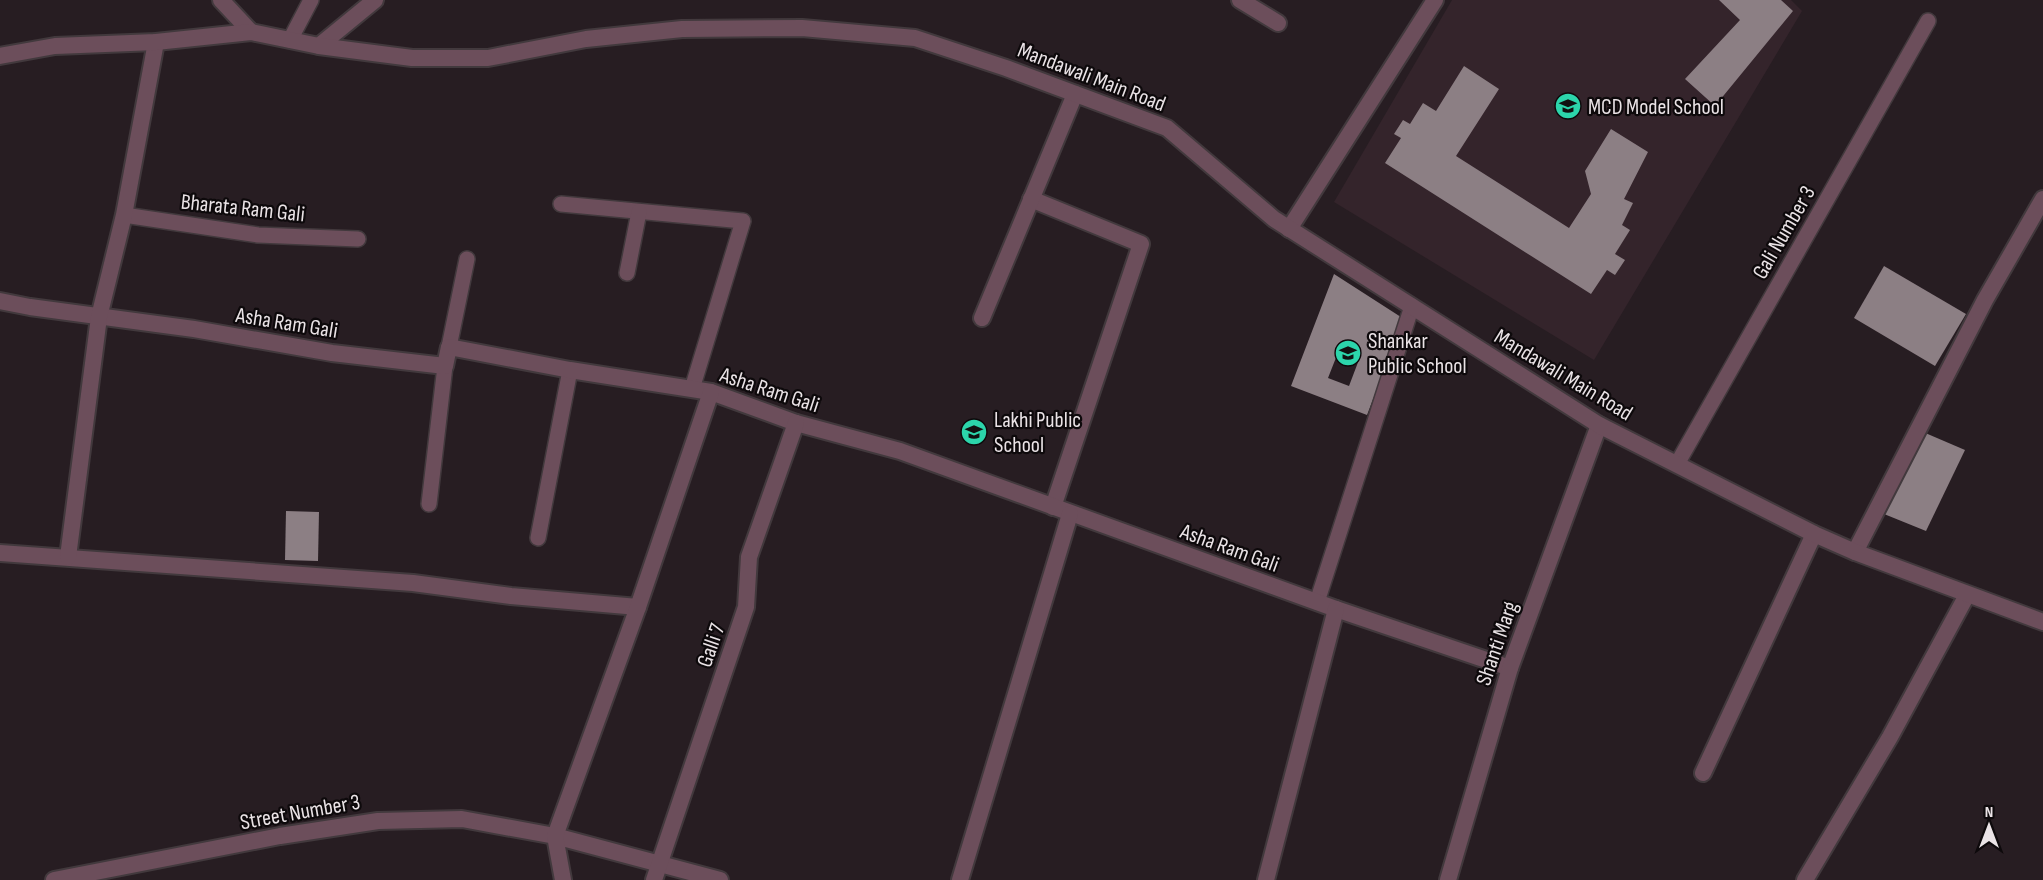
<svg xmlns="http://www.w3.org/2000/svg" width="2043" height="880" font-family="'Sofia Sans Condensed',sans-serif">
	<style>
		.built { fill: #34242b }
		.building { fill: #8c7f84; fill-rule: evenodd }
		.lines { fill: none; stroke-linecap: round; stroke-linejoin: round }
		.service-casing { stroke: #42393d; stroke-width: 18 }
		.minor-casing { stroke: #42393d; stroke-width: 20 }
		.tertiary-casing { stroke: #42393d; stroke-width: 20 }
		.service { stroke: #6c4e5b; stroke-width: 15 }
		.minor { stroke: #6c4e5b; stroke-width: 16 }
		.tertiary { stroke: #6c4e5b; stroke-width: 16 }
		.labels { text-anchor: middle; stroke-width: 4.5; stroke-linejoin: round; paint-order: stroke }
		.street-label { font-size: 22px; fill: #eae3e6; stroke: #0d090b }
		.poi-label { font-size: 22px; fill: #eae3e6; stroke: #0d090b; text-anchor: start }
	</style>
	<rect width="100%" height="100%" fill="#271d22"/>
	<polygon class="built" points="1452,0 1791,0 1802,11 1594,360 1334,202"/>
	<g class="building">
		<polygon points="1719,0 1781,0 1793,11 1715,106 1685,79 1740,20"/>
		<polygon points="1464,66 1499,89 1456,156 1569,228 1591,194 1585,171 1611,129 1648,152 1624,199 1633,203 1622,225 1630,230 1615,254 1625,260 1615,275 1607,270 1591,294 1385,163 1401,138 1394,134 1403,120 1410,124 1423,103 1436,111"/>
		<polygon points="1884,266 1966,314 1935,366 1854,318"/>
		<path d="M1334,274L1404,319L1367,415L1291,386ZM1339,350L1360,357L1349,386L1328,378Z"/>
		<polygon points="1923,432 1965,450 1926,531 1884,514"/>
		<polygon points="286,511 319,512 318,561 285,560"/>
	</g>
	<g class="lines">
		<defs>
			<g id="service">
				<polyline points="290,40 311,0"/>
				<polyline points="561,204 743,221 692,389"/>
				<polyline points="124,215 258,235 358,239"/>
				<polyline points="627,273 639,212"/>
				<polyline points="449,347 467,259"/>
				<polyline points="1677,464 1928,21"/>
				<polyline points="429,504 445,366"/>
				<polyline points="538,538 570,370"/>
				<polyline points="1317,602 1412,306"/>
			</g>
			<g id="minor">
				<polyline points="221,0 251,32"/>
				<polyline points="1240,0 1278,23"/>
				<polyline points="319,46 375,0"/>
				<polyline points="1031,199 1141,244 1053,507"/>
				<polyline points="1289,229 1435,0"/>
				<polyline points="0,301 30,307 194,329 332,353 445,366 449,347 570,370 711,392 796,423 900,451 1336,609 1510,668"/>
				<polyline points="982,318 1075,94"/>
				<polyline points="1855,552 1985,300 2043,199"/>
				<polyline points="0,553 413,583 511,596 638,607"/>
				<polyline points="68,557 99,317 124,215 156,42"/>
				<polyline points="1703,773 1814,534"/>
				<polyline points="54,880 280,836 378,821 462,819 555,836 720,880"/>
				<polyline points="563,880 555,836 638,607 711,392"/>
				<polyline points="654,880 746,607 749,557 796,423"/>
				<polyline points="960,880 1070,514"/>
				<polyline points="1266,880 1336,609"/>
				<polyline points="1448,880 1510,668 1599,425"/>
				<polyline points="1805,880 1890,737 1967,595"/>
			</g>
			<polyline id="tertiary" points="0,56 55,46 156,42 251,32 319,46 412,58 488,58 586,39 682,29 802,28 915,38 1006,68 1167,128 1274,219 1599,425 1814,534 1855,552 2043,622"/>
		</defs>
		<use href="#service" class="service-casing"/>
		<use href="#minor" class="minor-casing"/>
		<use href="#tertiary" class="tertiary-casing"/>
		<use href="#service" class="service"/>
		<use href="#minor" class="minor"/>
		<use href="#tertiary" class="tertiary"/>
	</g>
	<defs>
		<symbol id="school-disc" viewBox="-11 -11 22 22"><circle r="9.5" fill="#2cd5ab" stroke="#0d090b"/><path d="M0-5L7-2L0 1L-7-2ZM-4 1L0 2.5L4 1V4Q0 6-4 4Z" fill="#111"/></symbol>
	</defs>
	<g fill-rule="evenodd">
		<use href="#school-disc" x="1553" y="91" width="30" height="30"/>
		<use href="#school-disc" x="1333" y="338" width="30" height="30"/>
		<use href="#school-disc" x="959" y="417" width="30" height="30"/>
	</g>
	<g class="labels">
		<g class="street-label">
			<text transform="translate(1092 76) rotate(21)" y="8">Mandawali Main Road</text>
			<text transform="translate(243 207) rotate(6)" y="8">Bharata Ram Gali</text>
			<text transform="translate(1783 232) rotate(-60)" y="8">Gali Number 3</text>
			<text transform="translate(287 322) rotate(9)" y="8">Asha Ram Gali</text>
			<text transform="translate(1564 374) rotate(31)" y="8">Mandawali Main Road</text>
			<text transform="translate(770 389) rotate(18)" y="8">Asha Ram Gali</text>
			<text transform="translate(1230 547) rotate(20)" y="8">Asha Ram Gali</text>
			<text transform="translate(1496 643) rotate(-71)" y="8">Shanti Marg</text>
			<text transform="translate(710 645) rotate(-71)" y="8">Galli 7</text>
			<text transform="translate(300 811) rotate(-10)" y="8">Street Number 3</text>
		</g>
		<g class="poi-label">
			<text x="1588" y="114">MCD Model School</text>
			<text x="1368" y="348">Shankar<tspan x="1368" dy="25">Public School</tspan></text>
			<text x="994" y="427">Lakhi Public<tspan x="994" dy="25">School</tspan></text>
		</g>
	</g>
	<g transform="translate(1989 826)" stroke="#0d090b" stroke-width="4.5" paint-order="stroke">
	<path d="M0-4.5L10 22L0 15L-10 22Z" fill="#eae3e6"/>
	<text y="-9" font-size="16" font-weight="bold" text-anchor="middle" fill="#eae3e6">N</text>
	</g>
</svg>
